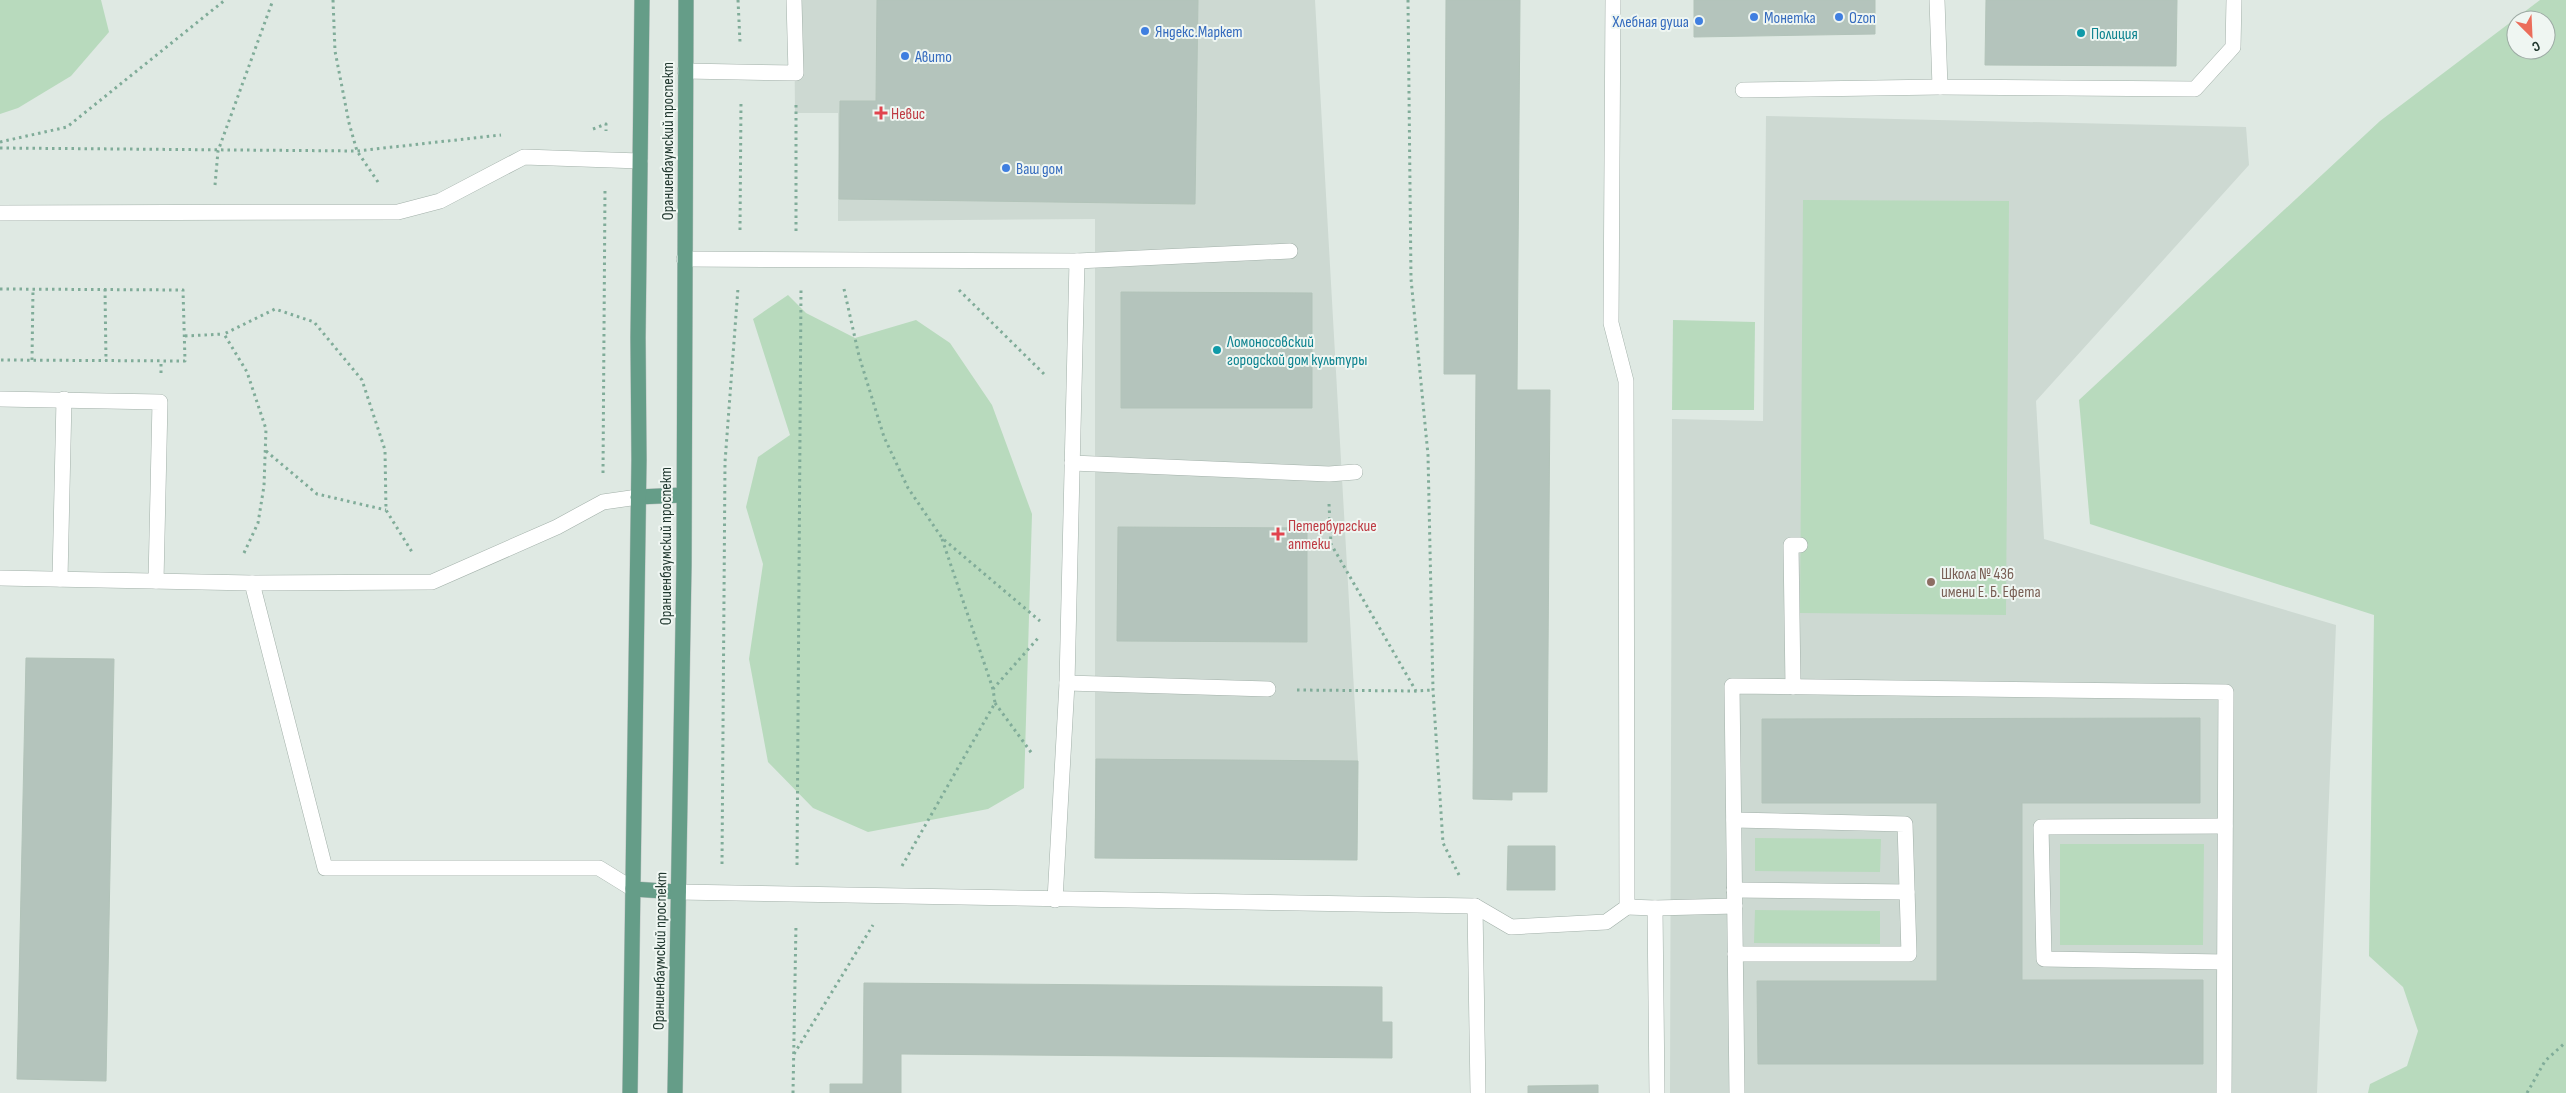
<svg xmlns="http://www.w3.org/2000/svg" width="2566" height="1093" font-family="'Sofia Sans Condensed',sans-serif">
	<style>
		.built { fill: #cdd9d2 }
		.green { fill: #b8dabd; fill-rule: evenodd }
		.building { fill: #b4c4bc; stroke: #b2c3b9 }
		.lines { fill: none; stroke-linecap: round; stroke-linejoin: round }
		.minor-casing { stroke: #a2b0a9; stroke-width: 16 }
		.major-casing { stroke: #bcc3c1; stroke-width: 16 }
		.path { stroke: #80ac99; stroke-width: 3; stroke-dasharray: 2.5 4; stroke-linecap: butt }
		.minor { stroke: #fff; stroke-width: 15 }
		.major { stroke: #659d88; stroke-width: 15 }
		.shop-dot { fill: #3f7fe0; stroke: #eff6f2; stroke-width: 2 }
		.culture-dot { fill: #0f9aa8; stroke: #eff6f2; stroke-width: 2 }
		.health-dot { fill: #e0444e; stroke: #eff6f2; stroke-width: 2 }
		.education-dot { fill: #8d6e63; stroke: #eff6f2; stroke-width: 2 }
		.labels { text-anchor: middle; stroke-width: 4; stroke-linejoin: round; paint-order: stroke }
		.shop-label { font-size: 16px; fill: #366cbe; stroke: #eff6f2; text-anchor: start }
		.culture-label { font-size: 16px; fill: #0d838f; stroke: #eff6f2; text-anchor: start }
		.health-label { font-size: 16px; fill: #be3a42; stroke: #eff6f2; text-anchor: start }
		.street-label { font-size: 16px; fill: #21382f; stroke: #eff6f2 }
		.education-label { font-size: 16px; fill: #785e54; stroke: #eff6f2; text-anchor: start }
	</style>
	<rect width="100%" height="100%" fill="#dfe9e3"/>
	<g class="built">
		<polygon points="794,0 1315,0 1358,761 1357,860 1095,858 1095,219 838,221 838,113 795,113"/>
		<polygon points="1766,116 2246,127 2249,165 2036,401 2044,539 2336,625 2317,1093 1670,1093 1672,419 1763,421"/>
	</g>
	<g class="green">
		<polygon points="0,0 101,0 109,32 71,76 18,108 0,114"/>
		<path d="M2540,0H2566V1093H2368L2370,1084L2407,1066L2418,1031L2403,987L2369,956L2374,615L2090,524L2079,400L2380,121ZM2516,20H2546V50H2516Z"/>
		<polygon points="1803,200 2009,201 2006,615 1800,613"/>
		<polygon points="788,295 806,313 855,338 916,320 950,343 992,405 1032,514 1024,788 988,809 868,832 813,808 768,762 749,659 763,564 746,507 758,457 790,435 753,319"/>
		<polygon points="1673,320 1755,322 1754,410 1672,410"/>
		<polygon points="1755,838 1881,839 1880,872 1755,871"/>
		<polygon points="2060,844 2204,844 2203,945 2060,945"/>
		<polygon points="1755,910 1880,911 1880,944 1754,943"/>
	</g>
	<g class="building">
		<polygon points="877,0 1198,0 1195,204 839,199 840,101 876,101"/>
		<polygon points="1446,0 1520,0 1517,390 1550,390 1547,792 1512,792 1512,800 1473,799 1476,374 1444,374"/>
		<polygon points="1694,0 1875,0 1875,34 1694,37"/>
		<polygon points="1986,0 2177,0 2176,66 1985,65"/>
		<polygon points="1121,292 1312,293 1312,408 1121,408"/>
		<polygon points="1118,527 1307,528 1307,642 1117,641"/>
		<polygon points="26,658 114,659 106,1081 17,1079"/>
		<polygon points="2200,718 2200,803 2022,803 2022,980 2203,980 2203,1064 1758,1064 1757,981 1937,981 1937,803 1762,803 1762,719"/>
		<polygon points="1096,759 1358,761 1357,860 1095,858"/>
		<polygon points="1508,846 1555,846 1555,890 1507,890"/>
		<polygon points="864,983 1382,987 1382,1022 1392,1022 1392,1058 901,1054 901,1093 830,1093 830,1084 863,1084"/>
		<polygon points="1598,1085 1598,1093 1528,1093 1528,1086"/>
	</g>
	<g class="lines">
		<defs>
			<g id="minor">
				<polyline points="1937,0 1940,87 2195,89 2233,47 2234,0"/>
				<polyline points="685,71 796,73 794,0"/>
				<polyline points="1743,90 1940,87"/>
				<polyline points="0,213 398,212 440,201 524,157 640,161"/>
				<polyline points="684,259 1077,261 1290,251"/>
				<polyline points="0,399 160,402 156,581"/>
				<polyline points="1072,463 1329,474 1355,472"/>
				<polyline points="0,578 252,583 325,868 599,868 633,889"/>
				<polyline points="60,579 64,399"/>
				<polyline points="252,583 432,582 557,527 603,502 638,497"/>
				<polyline points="1067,683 1268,689"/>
				<polyline points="1793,687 1791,545 1800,545"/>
				<polyline points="1734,820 1905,824 1909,954 1735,954"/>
				<polyline points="1734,890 1907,892"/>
				<polyline points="678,892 1475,906 1511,927 1606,922 1627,907 1626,381 1611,323 1613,0"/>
				<polyline points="1055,900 1067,683 1077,261"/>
				<polyline points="1475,906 1478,1093"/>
				<polyline points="1627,907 1655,908 1657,1093"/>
				<polyline points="1655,908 1735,906"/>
				<polyline points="2224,962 2044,959 2041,827 2225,826"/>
				<polyline points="1737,1093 1732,686 2226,692 2224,1093"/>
			</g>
			<g id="major">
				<polyline points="638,497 683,495"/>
				<polyline points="633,889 678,892"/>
				<polyline points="630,1093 639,460 638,338 642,0"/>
				<polyline points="675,1093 684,565 686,0"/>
			</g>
		</defs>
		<use href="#minor" class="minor-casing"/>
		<use href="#major" class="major-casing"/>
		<g class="path">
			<polyline points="333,0 335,51 349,123 357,151 378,182"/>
			<polyline points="738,0 740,42"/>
			<polyline points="1408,0 1411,279 1428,455 1433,690 1443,843 1460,877"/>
			<polyline points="593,129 606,124 606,131"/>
			<polyline points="0,142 67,127 225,0"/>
			<polyline points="0,148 357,151 501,135"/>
			<polyline points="215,185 218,151 273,0"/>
			<polyline points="740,230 741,101"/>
			<polyline points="796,231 796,102"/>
			<polyline points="0,289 183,290 185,361 0,360"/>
			<polyline points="105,289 106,361"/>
			<polyline points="844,289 859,356 884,437 908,488 942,538 1040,621"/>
			<polyline points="959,290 1045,375"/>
			<polyline points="185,336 224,334"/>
			<polyline points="32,360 33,289"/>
			<polyline points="161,373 161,362"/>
			<polyline points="266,451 317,494 386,510"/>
			<polyline points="603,473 605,188"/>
			<polyline points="1329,504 1331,544 1416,691 1433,690"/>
			<polyline points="942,539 993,689"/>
			<polyline points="244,553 258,523 264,486 266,429 247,372 224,334 275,309 314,322 362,380 385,450 386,510 412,552"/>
			<polyline points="1297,690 1416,691"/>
			<polyline points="995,703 1033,755"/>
			<polyline points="722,864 725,462 738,288"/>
			<polyline points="797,865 801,289"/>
			<polyline points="902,866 995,703 993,689 1039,637"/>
			<polyline points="794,1054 873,925"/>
			<polyline points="793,1093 796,924"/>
			<polyline points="2527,1093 2545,1061 2566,1042"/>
		</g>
		<use href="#minor" class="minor"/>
		<use href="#major" class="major"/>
	</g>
	<g class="shop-dot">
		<circle cx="1754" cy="17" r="5"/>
		<circle cx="1839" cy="17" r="5"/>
		<circle cx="1699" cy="21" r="5"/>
		<circle cx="1145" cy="31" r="5"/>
		<circle cx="905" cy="56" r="5"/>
		<circle cx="1006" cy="168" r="5"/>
	</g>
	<g class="culture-dot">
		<circle cx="2081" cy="33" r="5"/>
		<circle cx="1217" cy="350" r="5"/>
	</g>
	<g class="health-dot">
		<path d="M878.5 105.5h5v5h5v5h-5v5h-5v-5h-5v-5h5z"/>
		<path d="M1275.5 526.5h5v5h5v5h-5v5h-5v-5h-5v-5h5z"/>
	</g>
	<circle class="education-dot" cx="1931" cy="582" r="5"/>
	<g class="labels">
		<g class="shop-label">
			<text x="1764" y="23">Монетка</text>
			<text x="1849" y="23">Ozon</text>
			<text x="1689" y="27" text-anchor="end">Хлебная душа</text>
			<text x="1155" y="37">Яндекс.Маркет</text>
			<text x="915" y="62">Авито</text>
			<text x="1016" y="174">Ваш дом</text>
		</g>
		<g class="culture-label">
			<text x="2091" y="39">Полиция</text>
			<text x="1227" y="347">Ломоносовский<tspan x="1227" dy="18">городской дом культуры</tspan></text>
		</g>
		<g class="health-label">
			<text x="891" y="119">Невис</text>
			<text x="1288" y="531">Петербургские<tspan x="1288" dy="18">аптеки</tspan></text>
		</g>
		<g class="street-label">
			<text transform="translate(667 141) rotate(-90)" y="6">Ораниенбаумский проспект</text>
			<text transform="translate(665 546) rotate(-90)" y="6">Ораниенбаумский проспект</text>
			<text transform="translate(659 951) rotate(-89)" y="6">Ораниенбаумский проспект</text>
		</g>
		<g class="education-label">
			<text x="1941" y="579">Школа № 436<tspan x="1941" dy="18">имени Е. Б. Ефета</tspan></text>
		</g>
	</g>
	<g transform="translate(2531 35) rotate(156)"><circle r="24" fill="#eff6f2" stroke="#9daaa4"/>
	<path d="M0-4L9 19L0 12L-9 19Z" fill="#eb6d5b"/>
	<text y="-8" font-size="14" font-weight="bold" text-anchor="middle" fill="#21382f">С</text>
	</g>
</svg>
